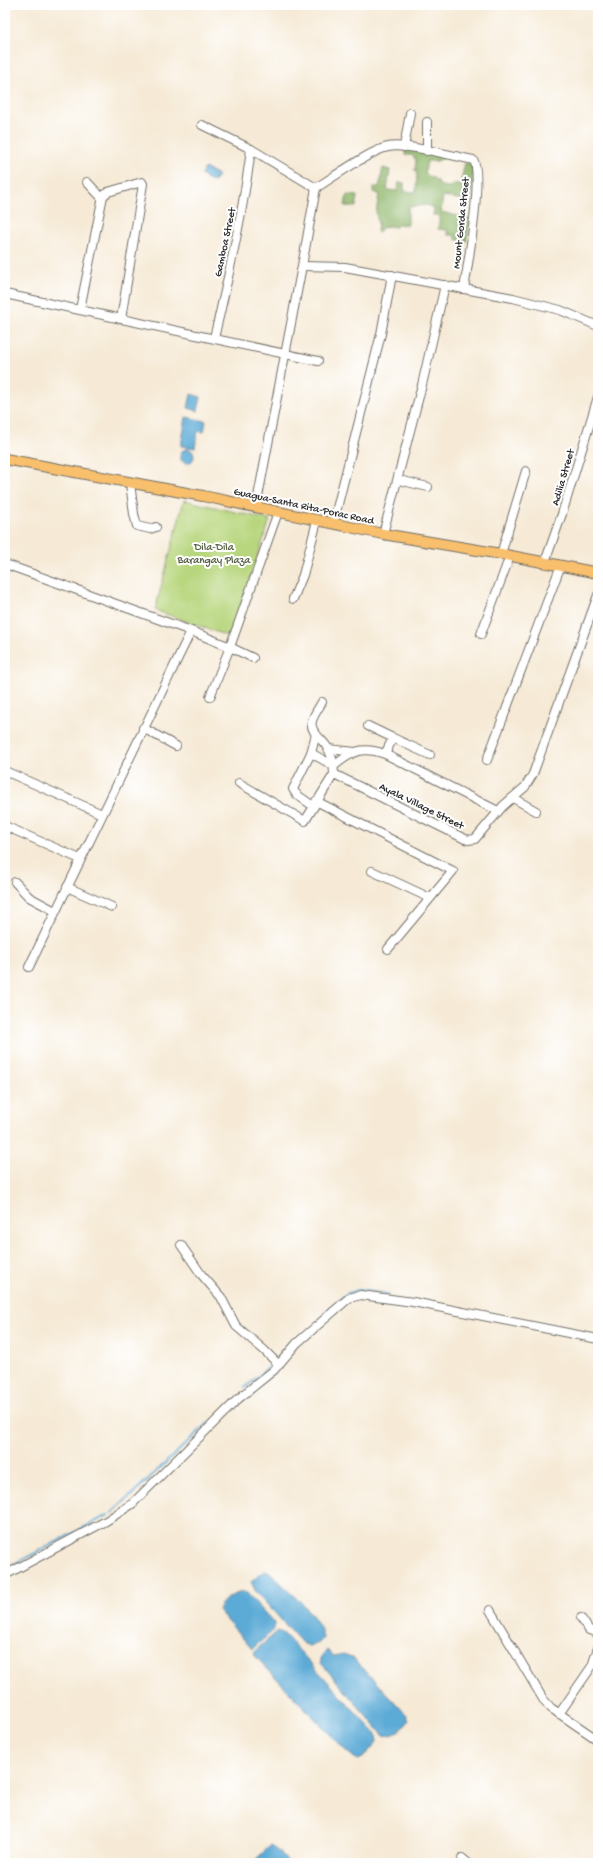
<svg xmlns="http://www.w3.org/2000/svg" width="603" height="1868" font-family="'Gochi Hand',sans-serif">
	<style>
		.green { fill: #b7d67d; stroke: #718054 }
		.forest { fill: #91b76c; stroke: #5e714c }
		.water { fill: #5caad6; stroke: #446a80 }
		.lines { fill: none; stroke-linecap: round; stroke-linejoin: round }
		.stream { stroke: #5caad6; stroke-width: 2 }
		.minor-casing { stroke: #726e67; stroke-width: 10 }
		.major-casing { stroke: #726e67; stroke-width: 12 }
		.minor { stroke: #fff; stroke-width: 8 }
		.major { stroke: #f8bf6c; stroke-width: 10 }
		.labels { text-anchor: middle; stroke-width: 4; stroke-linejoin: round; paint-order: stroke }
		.street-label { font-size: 11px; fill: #2b2b2b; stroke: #fff }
		.park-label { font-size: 11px; fill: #555e44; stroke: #fff }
	</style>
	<rect width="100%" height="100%" fill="#fff"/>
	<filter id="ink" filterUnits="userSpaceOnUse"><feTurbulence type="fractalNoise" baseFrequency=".025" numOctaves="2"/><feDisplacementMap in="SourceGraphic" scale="8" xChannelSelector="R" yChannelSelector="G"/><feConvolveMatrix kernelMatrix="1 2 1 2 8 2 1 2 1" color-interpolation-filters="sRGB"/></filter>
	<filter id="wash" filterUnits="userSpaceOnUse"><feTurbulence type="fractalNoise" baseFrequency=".012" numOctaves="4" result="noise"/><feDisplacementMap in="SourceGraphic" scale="16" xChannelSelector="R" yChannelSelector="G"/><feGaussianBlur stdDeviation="0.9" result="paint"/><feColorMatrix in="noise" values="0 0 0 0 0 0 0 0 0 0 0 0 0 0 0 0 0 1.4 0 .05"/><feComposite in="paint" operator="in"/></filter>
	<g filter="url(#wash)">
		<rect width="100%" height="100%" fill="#f6ead6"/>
		<polygon class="green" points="184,500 270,520 230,637 155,610"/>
		<g class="forest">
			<polygon points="405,149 436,154 444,158 437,161 427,161 425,172 428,176 435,179 441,186 450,187 453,184 460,184 465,163 474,164 471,196 466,213 462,212 463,200 443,196 441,212 470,219 466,243 455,239 455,235 448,235 447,230 438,229 440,215 433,215 434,208 426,205 408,207 408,225 398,224 396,227 388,226 382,228 379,232 377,232 378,222 376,213 379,194 373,192 373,187 379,187 383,168 390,170 387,190 398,191 399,182 404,183 404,191 416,192 417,171 415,171 416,160 412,155 405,155"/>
			<polygon points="347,195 357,196 356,207 345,206"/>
		</g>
		<g class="water">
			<polygon points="205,168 218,175 214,182 201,175"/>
			<polygon points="191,394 201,397 198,411 188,408"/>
			<polygon points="186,417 206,421 204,432 198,431 195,448 181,446"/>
			<circle cx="187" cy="456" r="7"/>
			<path d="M264,1571L270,1573C285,1588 321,1616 323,1638L321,1641L309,1646L302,1643L256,1592L251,1582Z"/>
			<path d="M243,1592L247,1593L274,1623V1630L252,1649L218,1610C221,1600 233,1594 243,1592Z"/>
			<polygon points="278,1631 283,1633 376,1734 377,1742 363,1758 357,1760 346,1751 256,1657 254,1652 256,1650"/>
			<path d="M327,1650L334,1656L343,1654L352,1657L407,1715L409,1721C402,1729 394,1738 383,1735L321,1663V1658Z"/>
			<polygon points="271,1845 290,1863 252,1863"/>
		</g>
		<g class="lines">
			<g class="stream">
				<polyline points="325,1313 346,1294 359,1290 387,1294"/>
				<polyline points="276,1360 286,1350"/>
				<polyline points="245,1388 273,1363"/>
				<polyline points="112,1513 208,1423"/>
				<polyline points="5,1569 108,1515"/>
			</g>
		</g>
	</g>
	<g filter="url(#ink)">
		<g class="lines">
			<defs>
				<g id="minor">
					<path d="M202,125L251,149L316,188C332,178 371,150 388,147C406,143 453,156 473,160C484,169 467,271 464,289"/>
					<polyline points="404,147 410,113"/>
					<polyline points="427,151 427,122"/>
					<polyline points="87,182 102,198"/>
					<polyline points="302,266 345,267 513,298 560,310 598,326"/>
					<polyline points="5,294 318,361"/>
					<polyline points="80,309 103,196 108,192 142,182 143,184 121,319"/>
					<path d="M214,338C229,276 243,213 251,149"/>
					<polyline points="399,480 428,487"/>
					<polyline points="130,483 134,514 137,526 150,529 156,527"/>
					<polyline points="256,507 302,266 316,188"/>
					<polyline points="333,524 381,334 392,275"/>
					<polyline points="383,534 422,385 445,285"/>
					<polyline points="501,554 526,471"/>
					<polyline points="545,562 562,514 598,397"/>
					<polyline points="5,564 191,631 230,647 210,697"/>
					<polyline points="293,599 303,575 317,521"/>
					<polyline points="481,634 510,556"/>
					<polyline points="253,658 230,647 278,512"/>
					<path d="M322,702C319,708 314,714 312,721C309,731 322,739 327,747C332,755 334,765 334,774L463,838L468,840L475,839L503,806L525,787L533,774L598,595"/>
					<polyline points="143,728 176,746"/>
					<polyline points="393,738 430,755"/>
					<polyline points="328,749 355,752"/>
					<path d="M311,753L334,766C352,751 362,746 385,754L393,738L368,726"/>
					<polyline points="385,754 498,811"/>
					<polyline points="487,760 561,565"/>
					<polyline points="5,771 102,814"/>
					<polyline points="239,783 305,821 334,774"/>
					<polyline points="513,798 536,811"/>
					<polyline points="316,801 453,871 388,949"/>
					<polyline points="313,806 296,794 293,789 311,753 316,734"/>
					<polyline points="5,826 80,859"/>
					<polyline points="372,871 430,898"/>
					<polyline points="15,882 29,897 55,911"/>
					<polyline points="67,887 112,907"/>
					<polyline points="29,967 191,631"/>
					<polyline points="181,1245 201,1274 221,1297 236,1326 264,1350 279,1365"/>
					<polyline points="5,1575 106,1521 132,1504 238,1399 274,1370 297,1343 349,1298 361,1295 413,1302 598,1339"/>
					<polyline points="490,1610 543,1699 551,1708 598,1740"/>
					<polyline points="581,1618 589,1630 598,1633"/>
					<polyline points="559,1714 592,1666 598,1648"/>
					<polyline points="462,1858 468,1863"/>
				</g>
				<polyline id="major" points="5,459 203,496 383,534 501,554 598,573"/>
			</defs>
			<use href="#minor" class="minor-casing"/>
			<use href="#major" class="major-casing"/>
			<use href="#minor" class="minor"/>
			<use href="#major" class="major"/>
		</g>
	</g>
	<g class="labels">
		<g class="street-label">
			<text transform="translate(460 223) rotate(-84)" y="4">Mount Gorda Street</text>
			<text transform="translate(224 242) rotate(-78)" y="4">Gamboa Street</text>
			<text transform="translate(562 477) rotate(-74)" y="4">Adilia Street</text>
			<text transform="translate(304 505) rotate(12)" y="4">Guagua-Santa Rita-Porac Road</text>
			<text transform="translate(422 805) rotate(26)" y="4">Ayala Village Street</text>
		</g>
		<g class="park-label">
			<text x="214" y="550">Dila-Dila<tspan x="214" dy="13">Barangay Plaza</tspan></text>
		</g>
	</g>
	<rect width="603" height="1868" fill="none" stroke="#fff" stroke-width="20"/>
</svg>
